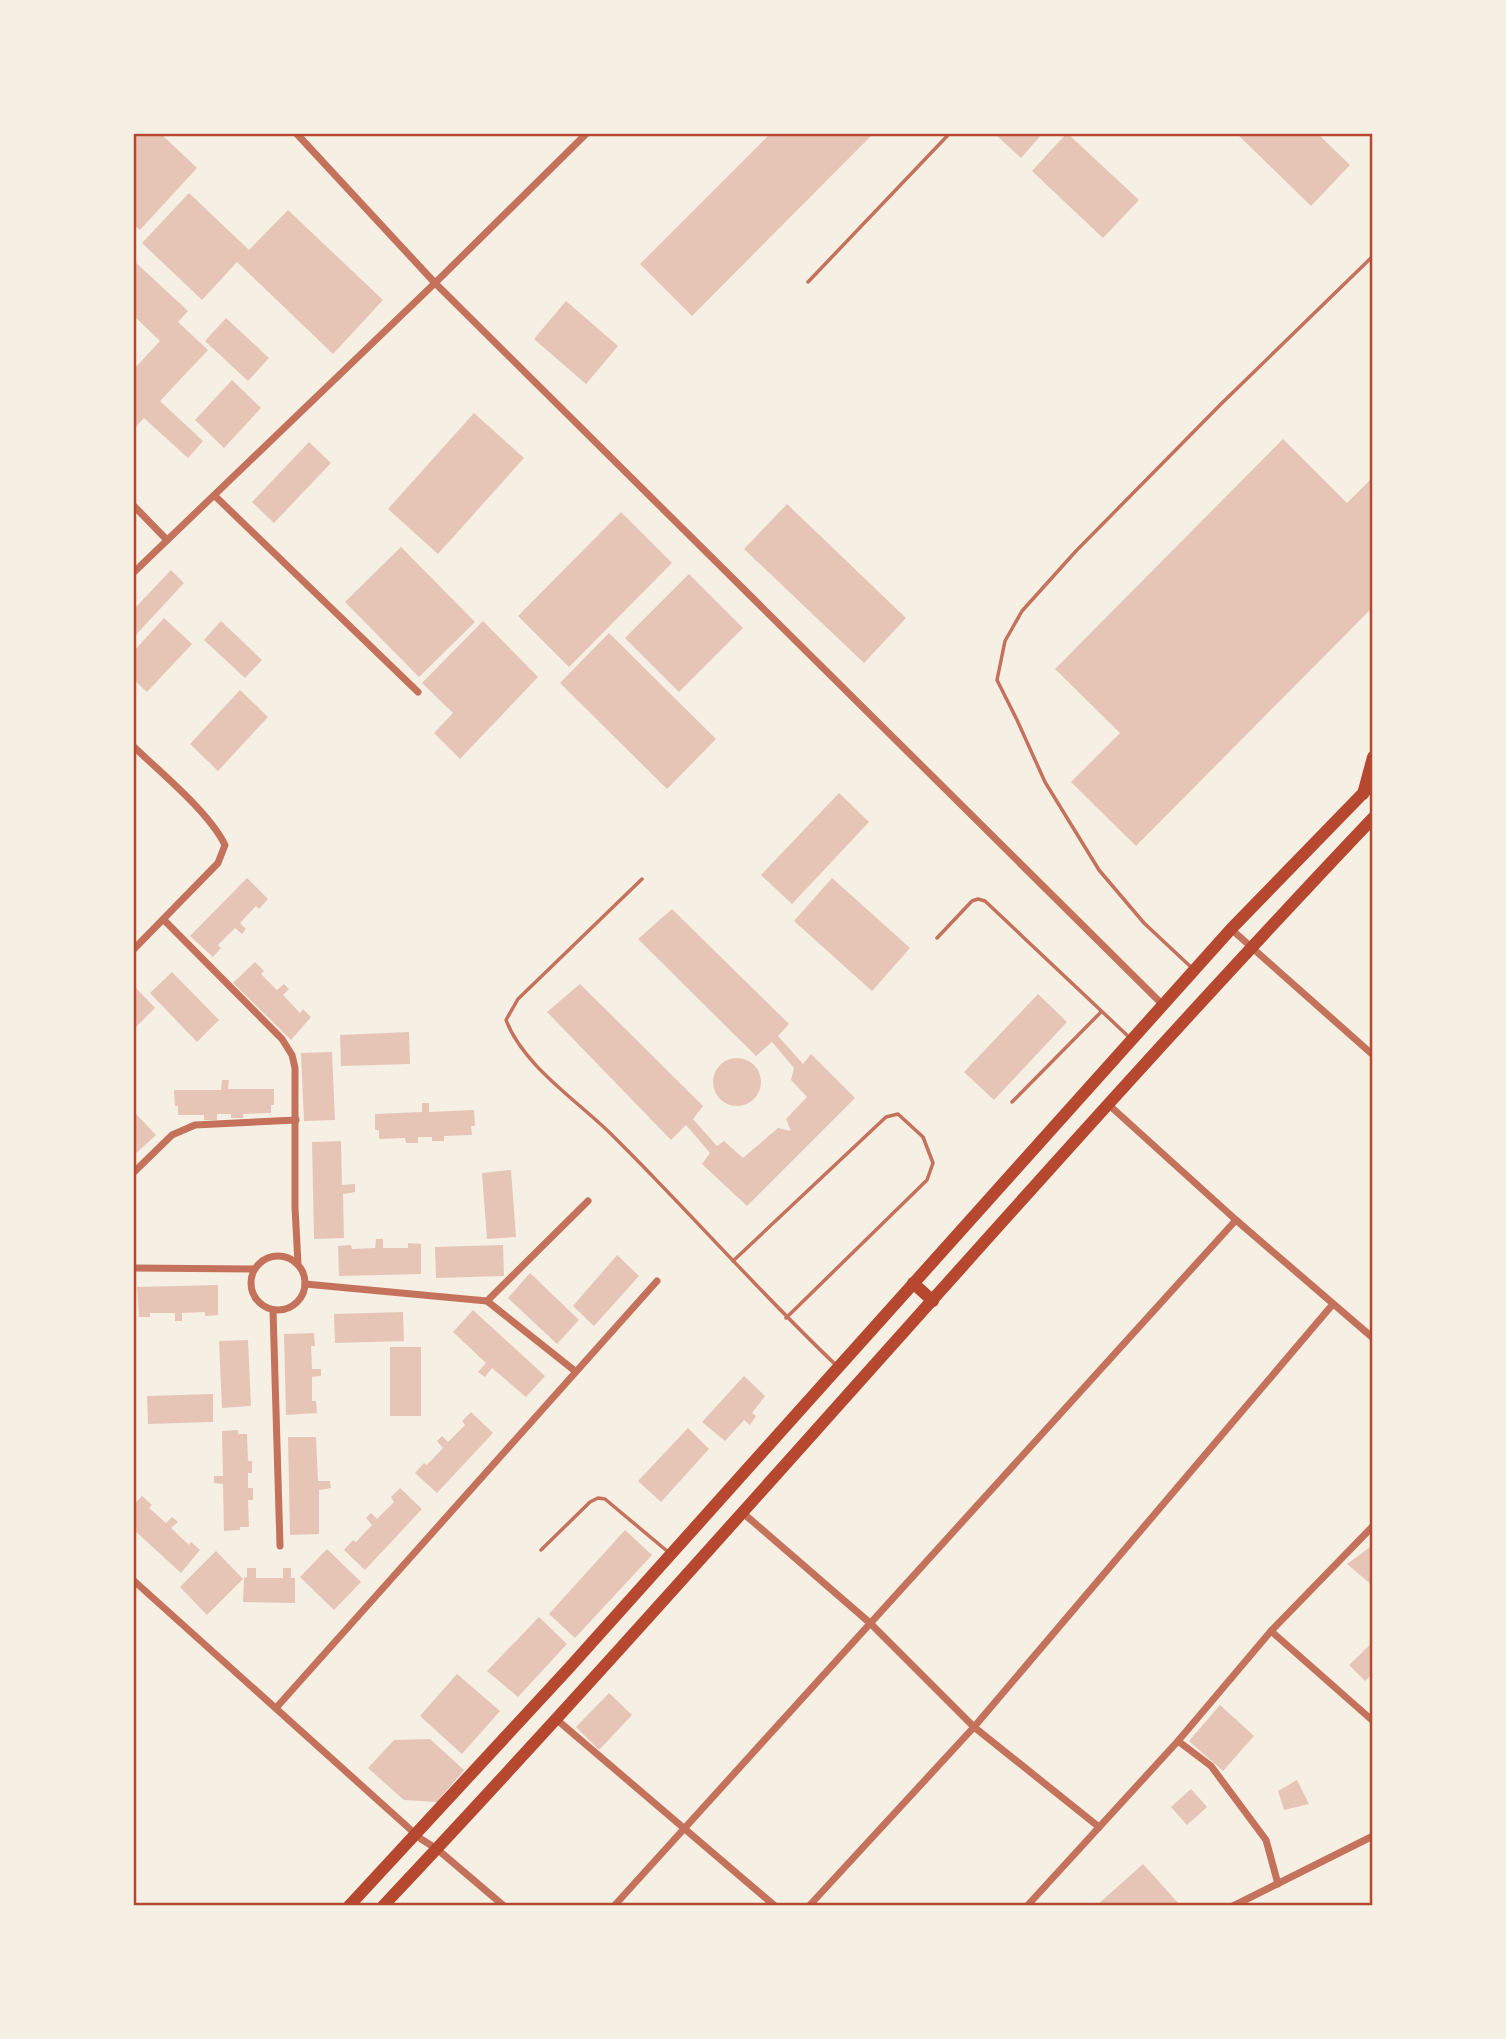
<svg xmlns="http://www.w3.org/2000/svg" width="1506" height="2039" font-family="Lato,sans-serif">
	<style>
		.building { fill: #e6c5b7 }
		.lines { fill: none; stroke-linecap: round; stroke-linejoin: round }
		.service { stroke: #c5725c; stroke-width: 3.5 }
		.minor { stroke: #c5725c; stroke-width: 7 }
		.primary { stroke: #b5482f; stroke-width: 12 }
		.neatline { fill: none; stroke: #b5482f; stroke-width: 2.5 }
	</style>
	<rect width="100%" height="100%" fill="#f6efe4"/>
	<g class="building">
		<polygon points="133,133 160,133 197,168 140,230 133,224"/>
		<polygon points="771,133 874,133 692,316 640,264"/>
		<polygon points="994,133 1043,133 1021,158"/>
		<polygon points="1067,133 1139,200 1103,238 1032,171"/>
		<polygon points="1236,133 1317,133 1350,165 1311,206"/>
		<polygon points="189,193 249,250 288,210 383,300 333,354 237,262 202,300 142,243"/>
		<polygon points="133,260 188,311 178,322 208,350 160,401 203,441 188,458 144,418 133,430 133,370 160,341 133,315"/>
		<polygon points="566,301 618,346 586,384 534,339"/>
		<polygon points="226,318 269,358 248,381 205,341"/>
		<polygon points="232,380 261,408 224,448 195,420"/>
		<polygon points="474,413 524,458 438,554 388,509"/>
		<polygon points="1283,439 1347,503 1373,477 1373,607 1136,846 1071,782 1120,733 1055,669"/>
		<polygon points="309,442 331,463 274,523 252,502"/>
		<polygon points="787,504 906,618 864,663 744,549"/>
		<polygon points="621,512 672,563 569,667 518,616"/>
		<polygon points="401,547 475,622 419,677 345,602"/>
		<polygon points="171,570 184,583 133,638 133,610"/>
		<polygon points="689,574 743,628 679,692 625,638"/>
		<polygon points="164,618 192,644 147,692 133,679 133,652"/>
		<polygon points="221,621 262,660 245,678 204,640"/>
		<polygon points="483,621 538,677 460,759 434,733 453,713 422,683"/>
		<polygon points="609,633 716,739 667,789 560,683"/>
		<polygon points="240,690 268,717 218,771 190,744"/>
		<polygon points="839,793 869,822 792,904 761,875"/>
		<polygon points="247,878 268,899 259,909 256,906 240,923 246,929 242,934 235,928 218,945 221,948 213,957 190,936"/>
		<polygon points="832,878 910,948 872,991 794,921"/>
		<polygon points="672,909 789,1024 778,1036 803,1064 811,1054 855,1098 747,1206 702,1164 710,1153 686,1125 671,1140 547,1012 580,984 703,1106 693,1119 717,1146 724,1141 743,1158 778,1128 791,1131 786,1119 807,1097 791,1080 794,1068 772,1042 756,1056 638,939"/>
		<polygon points="255,962 264,971 261,974 277,990 284,984 289,989 283,995 300,1013 303,1009 311,1017 291,1040 233,983"/>
		<polygon points="172,972 219,1020 197,1042 150,993"/>
		<polygon points="135,987 155,1008 133,1030 133,988"/>
		<polygon points="1038,994 1067,1022 994,1100 964,1072"/>
		<polygon points="409,1032 410,1064 341,1066 340,1035"/>
		<polygon points="332,1052 335,1120 304,1121 301,1053"/>
		<circle cx="737" cy="1082" r="24"/>
		<polygon points="222,1080 229,1080 228,1089 274,1089 274,1105 271,1105 271,1113 243,1114 243,1118 231,1118 231,1114 217,1114 217,1120 204,1120 204,1115 178,1115 178,1106 175,1106 174,1090 221,1090"/>
		<polygon points="422,1103 429,1103 429,1112 474,1110 475,1126 471,1126 472,1135 444,1136 444,1141 432,1141 432,1137 418,1137 418,1143 406,1143 405,1138 379,1139 379,1130 375,1130 375,1114 422,1112"/>
		<polygon points="135,1113 156,1135 133,1156 133,1115"/>
		<polygon points="341,1141 342,1185 355,1184 355,1192 343,1194 344,1238 314,1239 312,1142"/>
		<polygon points="511,1170 516,1237 487,1239 482,1173"/>
		<polygon points="376,1239 383,1239 383,1248 408,1248 408,1243 421,1244 421,1274 339,1276 338,1246 351,1245 352,1249 375,1248"/>
		<polygon points="503,1245 504,1276 436,1278 435,1247"/>
		<polygon points="617,1255 639,1276 594,1326 573,1306"/>
		<polygon points="530,1273 579,1320 557,1344 508,1298"/>
		<polygon points="218,1285 218,1315 205,1316 205,1312 182,1313 182,1321 175,1321 175,1313 150,1313 150,1317 139,1317 137,1287"/>
		<polygon points="473,1310 545,1376 526,1397 492,1368 485,1377 478,1372 486,1363 453,1332"/>
		<polygon points="403,1312 404,1341 335,1343 334,1314"/>
		<polygon points="314,1333 315,1346 311,1346 312,1369 321,1369 321,1376 312,1377 312,1401 316,1401 317,1413 286,1415 284,1334"/>
		<polygon points="248,1340 251,1406 222,1408 219,1341"/>
		<rect x="390" y="1347" width="31" height="69"/>
		<polygon points="744,1376 765,1396 752,1413 756,1416 750,1425 744,1420 725,1441 702,1422"/>
		<polygon points="213,1394 213,1422 148,1424 147,1396"/>
		<polygon points="471,1412 493,1433 437,1493 415,1473 424,1463 427,1465 443,1448 437,1441 442,1436 448,1442 465,1425 462,1421"/>
		<polygon points="688,1428 709,1449 661,1502 638,1481"/>
		<polygon points="238,1430 238,1434 247,1434 248,1461 252,1461 252,1473 248,1473 248,1488 253,1488 253,1500 248,1500 249,1527 240,1527 240,1530 224,1531 223,1484 214,1483 214,1476 223,1476 222,1431"/>
		<polygon points="288,1437 316,1437 318,1481 330,1481 331,1488 319,1490 319,1534 290,1535"/>
		<polygon points="400,1488 422,1509 365,1570 344,1550 353,1540 356,1542 372,1525 366,1518 371,1513 377,1519 394,1502 391,1497"/>
		<polygon points="142,1496 152,1505 149,1508 166,1523 172,1517 178,1522 171,1528 189,1545 191,1542 200,1550 181,1573 133,1529 133,1505"/>
		<polygon points="625,1530 652,1555 575,1638 549,1614"/>
		<polygon points="1373,1545 1373,1586 1347,1564"/>
		<polygon points="327,1549 361,1582 334,1610 300,1577"/>
		<polygon points="216,1551 243,1579 207,1615 180,1587"/>
		<polygon points="247,1568 256,1568 256,1578 283,1578 283,1568 291,1568 291,1578 295,1578 295,1603 243,1602 244,1578 247,1577"/>
		<polygon points="539,1617 567,1644 518,1697 487,1671"/>
		<polygon points="1373,1642 1373,1673 1365,1681 1349,1665"/>
		<polygon points="457,1674 500,1711 462,1754 420,1716"/>
		<polygon points="609,1693 632,1715 599,1750 576,1727"/>
		<polygon points="1220,1705 1254,1736 1223,1771 1189,1741"/>
		<polygon points="430,1739 464,1770 437,1802 404,1800 368,1768 394,1740"/>
		<polygon points="1297,1780 1309,1804 1284,1810 1278,1791"/>
		<polygon points="1191,1789 1207,1807 1187,1825 1171,1807"/>
		<polygon points="1143,1864 1179,1904 1176,1906 1096,1906"/>
	</g>
	<g class="lines">
		<g class="service">
			<polyline points="808,282 950,133"/>
			<path d="M642,879L518,999L506,1020C523,1065 575,1099 610,1133C687,1209 758,1291 837,1366"/>
			<polyline points="937,938 972,901 978,899 985,901 1130,1038"/>
			<polyline points="1192,968 1144,923 1099,870 1045,782 1017,720 997,680 1005,641 1022,611 1076,551 1221,404 1373,256"/>
			<polyline points="1012,1102 1101,1012"/>
			<polyline points="733,1261 886,1117 898,1114 923,1137 933,1163 927,1180 786,1318"/>
			<polyline points="541,1550 590,1502 598,1498 605,1499 667,1551"/>
		</g>
		<g class="minor">
			<polyline points="296,133 435,283 1163,1005"/>
			<polyline points="215,496 418,692"/>
			<polyline points="133,505 167,540"/>
			<polyline points="133,573 435,283 587,133"/>
			<path d="M133,746C160,772 209,812 225,845L218,863L133,950"/>
			<polyline points="164,920 282,1039 292,1055 295,1068 295,1207 298,1264"/>
			<polyline points="1231,929 1373,1055"/>
			<polyline points="1109,1105 1236,1220 1373,1338"/>
			<polyline points="133,1173 172,1135 195,1125 296,1120"/>
			<circle cx="278" cy="1283" r="27"/>
			<polyline points="133,1268 253,1269"/>
			<polyline points="305,1284 487,1301 575,1371"/>
			<polyline points="487,1301 588,1201"/>
			<polyline points="273,1310 280,1546"/>
			<polyline points="743,1513 870,1623 974,1727 1099,1827"/>
			<polyline points="133,1580 421,1839 437,1849 504,1906"/>
			<polyline points="1271,1631 1373,1721"/>
			<polyline points="276,1708 657,1281"/>
			<polyline points="556,1719 775,1906"/>
			<polyline points="1178,1741 1211,1766 1266,1840 1278,1884"/>
			<polyline points="614,1906 1236,1220"/>
			<polyline points="809,1906 974,1727 1333,1304"/>
			<polyline points="1027,1906 1178,1741 1271,1631 1373,1526"/>
			<polyline points="1233,1906 1373,1836"/>
		</g>
		<g class="primary">
			<polyline points="1363,794 1373,757"/>
			<polyline points="913,1283 933,1301"/>
			<polyline points="349,1906 569,1668 1231,929 1373,783"/>
			<path d="M383,1906C719,1549 1035,1174 1373,818"/>
		</g>
	</g>
	<rect width="1506" height="2039" fill="none" stroke="#f6efe4" stroke-width="270"/>
	<rect x="135" y="135" width="1236" height="1769" class="neatline"/>
</svg>
